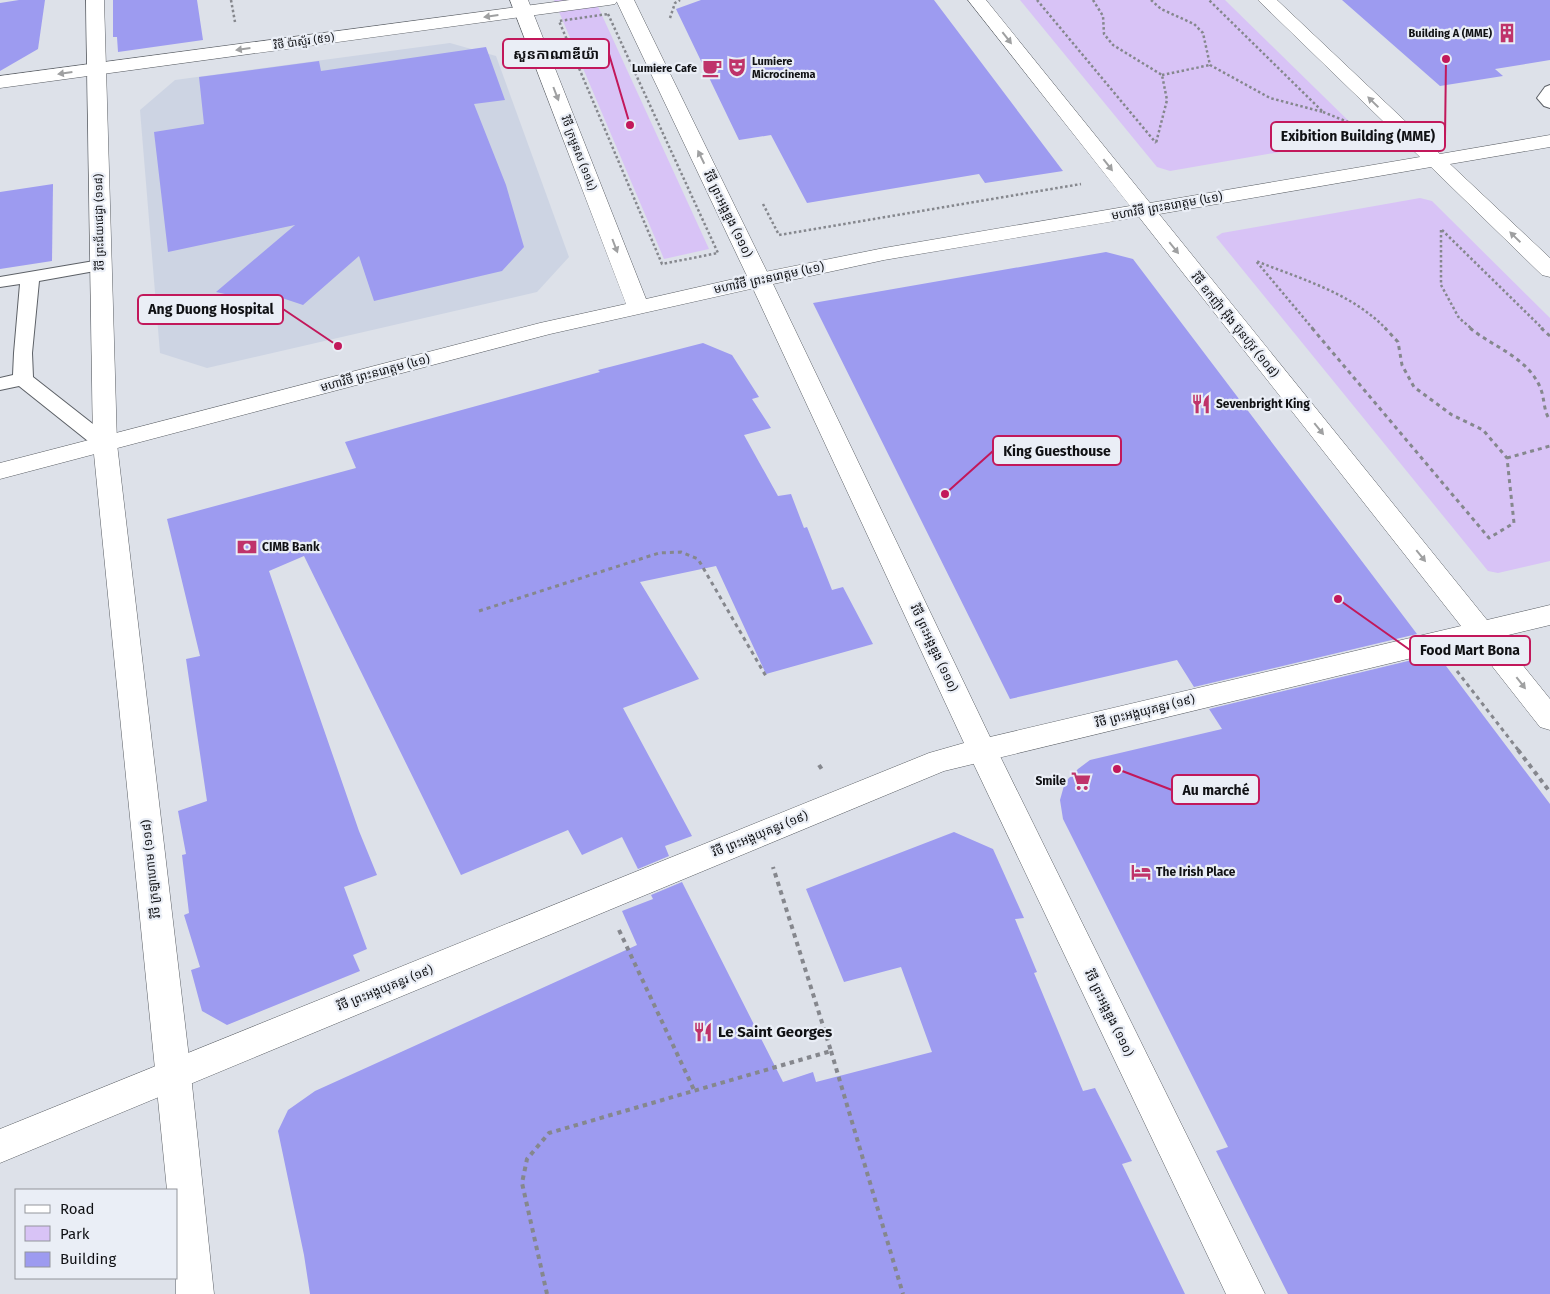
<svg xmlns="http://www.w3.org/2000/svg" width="1550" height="1294" font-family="'Fira Sans','Noto Sans Khmer',sans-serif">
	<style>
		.built { fill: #cdd4e3 }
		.green { fill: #d8c3f6 }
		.building { fill: #9d9bf0 }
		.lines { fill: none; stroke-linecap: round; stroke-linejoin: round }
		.lane-casing { stroke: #5c6066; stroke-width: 2 }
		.street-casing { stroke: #5c6066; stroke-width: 1 }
		.secondary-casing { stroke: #5c6066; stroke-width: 1 }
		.primary-casing { stroke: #5c6066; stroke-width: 1 }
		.path-far2 { stroke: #85878d; stroke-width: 2.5; stroke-dasharray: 2.5 2.5; stroke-linecap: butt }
		.path-far1 { stroke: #85878d; stroke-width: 3; stroke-dasharray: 4 4; stroke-linecap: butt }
		.path { stroke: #85878d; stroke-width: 4; stroke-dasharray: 4.5 4.5; stroke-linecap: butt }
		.lane { fill: #fff; fill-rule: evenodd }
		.street { fill: #fff; fill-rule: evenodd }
		.secondary { fill: #fff; fill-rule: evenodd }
		.primary { fill: #fff; fill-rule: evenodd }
		.oneway { fill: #9fa0a1 }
		.labels { text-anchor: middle; stroke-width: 4.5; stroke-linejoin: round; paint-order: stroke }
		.far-poi-label { font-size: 11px; font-weight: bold; fill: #101114; stroke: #eaeef6; text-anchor: end }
		.far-street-label { font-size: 11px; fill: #101114; stroke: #eaeef6 }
		.street-label { font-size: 12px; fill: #101114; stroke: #eaeef6 }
		.poi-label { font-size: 12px; font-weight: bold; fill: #101114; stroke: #eaeef6; text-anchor: start }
		.near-poi-label { font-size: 15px; font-weight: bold; fill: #101114; stroke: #eaeef6; text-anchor: start }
		.leader { fill: none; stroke: #c2185b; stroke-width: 2 }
		.callout-dot { fill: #c2185b; stroke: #eaeef6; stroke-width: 2 }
		.callout { fill: #eaeef6; stroke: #c2185b; stroke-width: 2 }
		.callout-label { font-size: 14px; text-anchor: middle; font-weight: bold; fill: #101114 }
	</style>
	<rect width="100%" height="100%" fill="#dde1e9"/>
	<polygon class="built" points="450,43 496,56 569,257 537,292 207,368 160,353 140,110 175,80"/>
	<g class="green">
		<polygon points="554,0 595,0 709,249 664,259"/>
		<polygon points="1020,0 1225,0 1363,135 1360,138 1170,171 1157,167"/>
		<polygon points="1420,198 1432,201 1550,318 1550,561 1498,573 1488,571 1216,237 1222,233"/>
	</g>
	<g class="building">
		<polygon points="19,0 45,0 38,49 0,71 0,3"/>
		<polygon points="113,0 197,0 203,40 118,52 117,37 113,37"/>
		<polygon points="701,0 934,0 1063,171 985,183 979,174 807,203 771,135 739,140 676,9"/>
		<polygon points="1342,0 1550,0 1550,60 1495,69 1503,76 1440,86"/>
		<polygon points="486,47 505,100 474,104 506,185 524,247 502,271 374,301 359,256 303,305 276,296 262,308 223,296 225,294 216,292 295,225 168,252 154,132 204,124 199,77 319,61 321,71"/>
		<polygon points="53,184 52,261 0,269 0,192"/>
		<polygon points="1106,252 1133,259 1417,634 1194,687 1177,660 1010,699 813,303"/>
		<polygon points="703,343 732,355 759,397 752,399 771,428 744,435 778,496 791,494 804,528 807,527 832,590 843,587 873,644 766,674 716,566 640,582 699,679 623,708 692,836 665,846 669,856 638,869 622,837 582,855 568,830 461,875 304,556 269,571 359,831 377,875 344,887 367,949 353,955 360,971 227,1025 202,1011 191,970 200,967 184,915 189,913 182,855 186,854 178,811 207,801 186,659 200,656 167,519 356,468 345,442 600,372 598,370"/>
		<polygon points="1437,654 1550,804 1550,1294 1288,1294 1216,1151 1228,1147 1063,819 1060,800 1065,782 1078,769 1090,760 1222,729 1209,709"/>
		<polygon points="954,832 993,849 1024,918 1015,919 1037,972 1034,973 1083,1091 1095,1088 1132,1161 1122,1164 1185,1294 310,1294 304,1255 278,1131 288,1110 315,1091 637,945 622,911 653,899 651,895 682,882 783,1082 813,1072 816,1082 932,1052 901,967 844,982 806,889"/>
	</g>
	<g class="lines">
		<defs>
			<g id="lane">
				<polygon points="1550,85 1550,108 1544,106 1537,98 1545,87"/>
				<polygon points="100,260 106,261 109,265 106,269 39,281 32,353 33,377 112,439 115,444 112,449 105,451 98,449 19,386 0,390 0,378 13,375 14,353 20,284 0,287 0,277"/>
			</g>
			<g id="street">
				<polygon points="86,0 104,0 117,444 191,1075 214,1294 176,1294 176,1190 167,1190 93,444"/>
				<polygon points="982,739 992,742 997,750 1265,1294 1226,1294 967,750 972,742"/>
			</g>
			<g id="secondary">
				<polygon points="570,0 618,0 615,4 609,5 0,88 0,76"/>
				<path d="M968,0H986L1150,203L1420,157L1258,0H1277L1440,154L1550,135V147L1450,164L1550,258V277L1542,275L1431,167L1159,214L1487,620L1550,605V625L1500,637L1550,699V730L1540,727L1474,643L944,771L0,1163V1129L929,753L964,743L749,280L752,275L760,273L884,248L1130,206ZM1139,217L1461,626L990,737L773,284L884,260Z"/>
			</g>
			<polygon id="primary" points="510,0 528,0 646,299 747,276 616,0 634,0 771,280 768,285 550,334 0,479 0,463 540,323 626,304"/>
		</defs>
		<use href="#lane" class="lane-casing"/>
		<use href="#street" class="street-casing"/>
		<use href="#secondary" class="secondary-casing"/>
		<use href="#primary" class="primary-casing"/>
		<g class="path-far2">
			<polyline points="231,0 235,22"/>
			<polyline points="1037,0 1156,143"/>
			<polyline points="1093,0 1103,16 1104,34 1113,45 1162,75 1167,100 1156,143"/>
			<polyline points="1151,0 1161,9 1194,24 1203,33 1210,65 1270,98 1323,112 1209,0"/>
			<polygon points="608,14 718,253 662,264 559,21"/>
			<polyline points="670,18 675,3 680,0"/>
			<polyline points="1162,75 1210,65"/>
			<polyline points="1323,112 1348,122"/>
			<polyline points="763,204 779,235 1081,184"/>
			<polyline points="1441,230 1441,285 1459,318 1472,329"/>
			<polyline points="1442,230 1543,329"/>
			<path d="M1313,329L1256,261C1301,279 1352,293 1386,329"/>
		</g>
		<g class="path-far1">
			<polyline points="1312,328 1489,538 1514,523 1507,458 1483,430 1452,415 1414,387 1402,365 1398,342 1385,328"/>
			<path d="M1470,328C1493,347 1527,357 1540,387C1545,398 1543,411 1550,420"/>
			<polyline points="1541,328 1550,336"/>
			<polyline points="1507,458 1550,446"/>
			<polyline points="479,611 659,553 681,552 698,559 767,678"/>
			<polyline points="1457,671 1519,751"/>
		</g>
		<g class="path">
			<polyline points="1518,750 1550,792"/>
			<polyline points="819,765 823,771"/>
			<polyline points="619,930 695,1092"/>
			<polyline points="831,1051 903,1294"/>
			<polyline points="547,1294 522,1183 527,1159 549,1133 831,1051 773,867"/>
		</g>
		<use href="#lane" class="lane"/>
		<use href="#street" class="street"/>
		<use href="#secondary" class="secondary"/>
		<use href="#primary" class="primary"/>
	</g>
	<defs><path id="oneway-solid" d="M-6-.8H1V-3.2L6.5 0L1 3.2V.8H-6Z" transform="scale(1.25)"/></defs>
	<g class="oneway">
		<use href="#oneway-solid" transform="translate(491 16) rotate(172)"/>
		<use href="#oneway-solid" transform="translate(1007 38) rotate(52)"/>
		<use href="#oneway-solid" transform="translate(243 49) rotate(172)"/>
		<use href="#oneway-solid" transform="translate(65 73) rotate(172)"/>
		<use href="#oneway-solid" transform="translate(556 94) rotate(69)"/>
		<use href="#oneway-solid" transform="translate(1373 102) rotate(-136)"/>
		<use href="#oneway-solid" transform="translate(701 157) rotate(-116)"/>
		<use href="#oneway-solid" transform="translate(1108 165) rotate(52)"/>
		<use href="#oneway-solid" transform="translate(1515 237) rotate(-136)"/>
		<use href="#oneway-solid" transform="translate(615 246) rotate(69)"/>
		<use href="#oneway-solid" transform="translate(1174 248) rotate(51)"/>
		<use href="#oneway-solid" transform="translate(1319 429) rotate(51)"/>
		<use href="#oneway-solid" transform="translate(1421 556) rotate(51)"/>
		<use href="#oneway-solid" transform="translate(1521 683) rotate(52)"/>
	</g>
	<defs>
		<symbol id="building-bare" viewBox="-9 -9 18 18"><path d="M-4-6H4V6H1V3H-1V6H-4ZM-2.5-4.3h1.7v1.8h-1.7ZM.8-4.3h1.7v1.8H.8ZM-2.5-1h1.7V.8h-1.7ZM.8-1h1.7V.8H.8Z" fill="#bf336a" stroke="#eaeef6" stroke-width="2.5" paint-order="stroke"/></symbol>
		<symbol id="theatre-bare" viewBox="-9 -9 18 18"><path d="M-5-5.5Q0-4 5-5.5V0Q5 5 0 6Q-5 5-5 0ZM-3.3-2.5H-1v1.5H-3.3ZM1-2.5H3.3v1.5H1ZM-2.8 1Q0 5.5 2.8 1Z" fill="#bf336a" stroke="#eaeef6" stroke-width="2.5" paint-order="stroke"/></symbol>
		<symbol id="cafe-bare" viewBox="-9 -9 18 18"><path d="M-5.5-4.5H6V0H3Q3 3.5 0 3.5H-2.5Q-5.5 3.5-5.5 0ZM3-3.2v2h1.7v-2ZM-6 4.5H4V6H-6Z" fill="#bf336a" stroke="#eaeef6" stroke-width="2.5" paint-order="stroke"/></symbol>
		<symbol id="restaurant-bare" viewBox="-9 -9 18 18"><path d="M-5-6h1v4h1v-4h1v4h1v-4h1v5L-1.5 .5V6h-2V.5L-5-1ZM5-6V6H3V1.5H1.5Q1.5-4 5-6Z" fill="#bf336a" stroke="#eaeef6" stroke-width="2.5" paint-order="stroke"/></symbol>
		<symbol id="bank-bare" viewBox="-9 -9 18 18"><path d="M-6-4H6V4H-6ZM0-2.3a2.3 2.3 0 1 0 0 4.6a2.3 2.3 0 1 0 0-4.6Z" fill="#bf336a" stroke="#eaeef6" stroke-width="2.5" paint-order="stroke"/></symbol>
		<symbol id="supermarket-bare" viewBox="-9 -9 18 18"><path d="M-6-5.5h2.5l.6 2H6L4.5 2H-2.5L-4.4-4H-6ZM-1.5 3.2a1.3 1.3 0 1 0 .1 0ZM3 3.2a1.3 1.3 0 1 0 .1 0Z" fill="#bf336a" stroke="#eaeef6" stroke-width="2.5" paint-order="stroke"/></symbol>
		<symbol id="hotel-bare" viewBox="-9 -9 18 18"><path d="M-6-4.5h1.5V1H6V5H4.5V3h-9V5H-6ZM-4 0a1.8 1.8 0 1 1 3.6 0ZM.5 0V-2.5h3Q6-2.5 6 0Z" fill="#bf336a" stroke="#eaeef6" stroke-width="2.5" paint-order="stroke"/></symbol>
	</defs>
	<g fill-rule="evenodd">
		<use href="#building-bare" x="1493" y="19" width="28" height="28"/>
		<use href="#theatre-bare" x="723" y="53" width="28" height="28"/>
		<use href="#cafe-bare" x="698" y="54" width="28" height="28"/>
		<use href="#restaurant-bare" x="1187" y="390" width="28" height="28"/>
		<use href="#bank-bare" x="233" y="533" width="28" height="28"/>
		<use href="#supermarket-bare" x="1067" y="767" width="28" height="28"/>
		<use href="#hotel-bare" x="1127" y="858" width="28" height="28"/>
		<use href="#restaurant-bare" x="689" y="1018" width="28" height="28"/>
	</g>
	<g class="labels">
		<g class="far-poi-label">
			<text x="1492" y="37">Building A (MME)</text>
			<text x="752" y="65" text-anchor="start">Lumiere<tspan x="752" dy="13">Microcinema</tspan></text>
			<text x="697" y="72">Lumiere Cafe</text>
		</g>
		<g class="far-street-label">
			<text transform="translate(304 41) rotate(-8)" y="4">វិថី ប៉ាស្ទ័រ (៥១)</text>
			<text transform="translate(579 153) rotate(69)" y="4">វិថី ក្រមួនស (១១៤)</text>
			<text transform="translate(99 222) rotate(-91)" y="4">វិថី ព្រះជ័យជេដ្ធា (១១៨)</text>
		</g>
		<g class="street-label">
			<text transform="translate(1167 206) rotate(-10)" y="4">មហាវិថី ព្រះនរោត្តម (៤១)</text>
			<text transform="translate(728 214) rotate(64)" y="4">វិថី ព្រះអង្គឌួង (១១០)</text>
			<text transform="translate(769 278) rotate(-12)" y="4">មហាវិថី ព្រះនរោត្តម (៤១)</text>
			<text transform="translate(1235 325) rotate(51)" y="4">វិថី ឧកញ៉ា អ៊ីង ប៊ុនហ៊ូវ (១០៨)</text>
			<text transform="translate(375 373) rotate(-15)" y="4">មហាវិថី ព្រះនរោត្តម (៤១)</text>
			<text transform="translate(934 648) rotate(65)" y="4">វិថី ព្រះអង្គឌួង (១១០)</text>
			<text transform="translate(1145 711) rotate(-14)" y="4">វិថី ព្រះអង្គយុគន្ធរ (១៩)</text>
			<text transform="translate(760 834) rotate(-22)" y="4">វិថី ព្រះអង្គយុគន្ធរ (១៩)</text>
			<text transform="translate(151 869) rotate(-96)" y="4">វិថី ក្រឡាហោម (១១៨)</text>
			<text transform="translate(385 988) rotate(-22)" y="4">វិថី ព្រះអង្គយុគន្ធរ (១៩)</text>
			<text transform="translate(1109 1013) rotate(64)" y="4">វិថី ព្រះអង្គឌួង (១១០)</text>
		</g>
		<g class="poi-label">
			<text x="1216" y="408">Sevenbright King</text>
			<text x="262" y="551">CIMB Bank</text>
			<text x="1066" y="785" text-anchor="end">Smile</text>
			<text x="1156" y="876">The Irish Place</text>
		</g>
		<g class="near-poi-label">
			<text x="718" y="1037">Le Saint Georges</text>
		</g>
	</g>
	<path class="leader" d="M630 125L609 54M1446 59L1445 137M338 346L283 309M945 494L993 451M1338 599L1410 650M1117 769L1172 790"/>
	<g class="callout-dot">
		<circle cx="630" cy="125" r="5"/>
		<circle cx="1446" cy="59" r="5"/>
		<circle cx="338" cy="346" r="5"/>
		<circle cx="945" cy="494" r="5"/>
		<circle cx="1338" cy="599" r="5"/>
		<circle cx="1117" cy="769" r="5"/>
	</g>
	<g class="callout">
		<rect x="503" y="39" width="106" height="29" rx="5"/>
		<rect x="1271" y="122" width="174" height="29" rx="5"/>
		<rect x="138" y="295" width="145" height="29" rx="5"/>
		<rect x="993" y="436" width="128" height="29" rx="5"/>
		<rect x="1410" y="636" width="120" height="29" rx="5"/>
		<rect x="1172" y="775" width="87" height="29" rx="5"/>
	</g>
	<g class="callout-label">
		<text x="556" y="59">សួនកាណាឌីយ៉ា</text>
		<text x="1358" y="141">Exibition Building (MME)</text>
		<text x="211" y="314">Ang Duong Hospital</text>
		<text x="1057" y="456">King Guesthouse</text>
		<text x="1470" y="655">Food Mart Bona</text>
		<text x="1216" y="795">Au marché</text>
	</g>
	<rect x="15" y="1189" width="162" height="90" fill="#eaeef6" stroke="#93969c"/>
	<rect x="25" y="1205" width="25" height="8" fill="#ffffff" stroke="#93969c"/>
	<text x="60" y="1214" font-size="15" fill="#101114">Road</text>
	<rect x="25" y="1226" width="25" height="15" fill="#d8c3f6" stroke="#93969c"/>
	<text x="60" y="1239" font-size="15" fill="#101114">Park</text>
	<rect x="25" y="1252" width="25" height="15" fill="#9d9bf0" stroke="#93969c"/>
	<text x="60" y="1264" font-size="15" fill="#101114">Building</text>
</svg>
